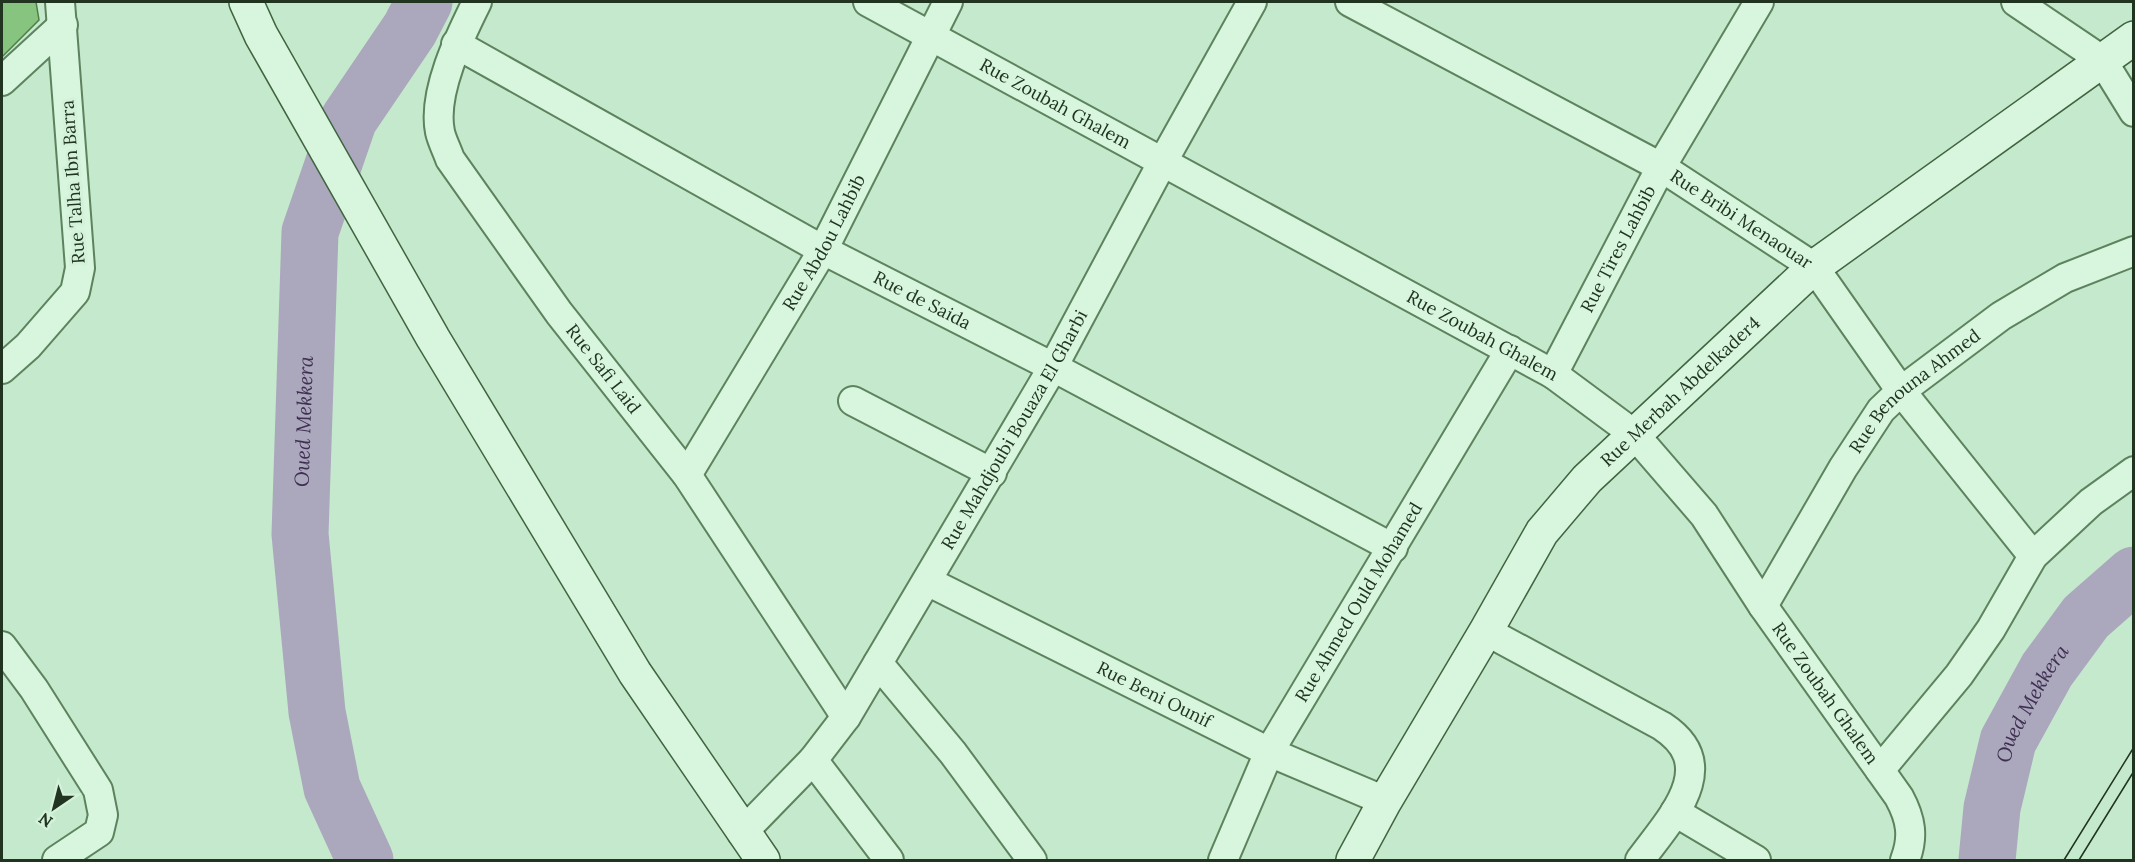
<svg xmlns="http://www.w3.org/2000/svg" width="2135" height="862" font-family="Lora,serif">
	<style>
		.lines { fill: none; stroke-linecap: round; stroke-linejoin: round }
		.river { stroke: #aba7bd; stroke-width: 57 }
		.building { fill: #86c47f; stroke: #4c7f46; stroke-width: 1.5 }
		.street-casing { stroke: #5d835e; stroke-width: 32 }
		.secondary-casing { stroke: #416440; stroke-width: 36 }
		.street { stroke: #d8f5dd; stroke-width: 28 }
		.secondary { stroke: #d8f5dd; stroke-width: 33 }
		.tram { stroke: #203420; stroke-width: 1.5 }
		.labels { text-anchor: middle; stroke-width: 6; stroke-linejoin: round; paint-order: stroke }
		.street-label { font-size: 18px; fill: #203420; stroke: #d4f2da }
		.water-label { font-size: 20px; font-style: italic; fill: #3f3052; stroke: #d4f2da }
	</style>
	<rect width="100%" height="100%" fill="#c5e9cc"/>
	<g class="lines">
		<g class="river">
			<path id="s1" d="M365,860L332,788L317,712L300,534L310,232L349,119L410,29L424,2"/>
			<path id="s2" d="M1987,860L1992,808L2008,741L2047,670L2086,617L2134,575"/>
		</g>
	</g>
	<polygon class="building" points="2,2 36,2 39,20 2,57"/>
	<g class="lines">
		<defs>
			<g id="street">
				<path id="s3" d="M477,2C460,36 432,93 440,132C442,141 447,150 450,159L559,313L687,475L846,717"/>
				<path id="s4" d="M868,2L1553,374L1634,434L1704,515L1763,606L1899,797C1911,819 1914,837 1905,860"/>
				<path id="s5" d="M1350,2L1661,167L1814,267L1901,391L2033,556"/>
				<polyline points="2016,2 2102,60 2134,112"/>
				<path id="s6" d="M456,44L823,250L1053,367L1393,548"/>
				<polyline points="2,81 63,25"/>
				<polyline points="2,369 28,346 75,292 80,268 60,2"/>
				<path id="s7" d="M1553,374L1661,167L1759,2"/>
				<polyline points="853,401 992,473"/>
				<path id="s8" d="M687,475L823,250L948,2"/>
				<path id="s9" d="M927,581L1269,752L1385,801"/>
				<path id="s10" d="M1763,606L1843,468L1881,410L1901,391L2001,316L2065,278L2134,251"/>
				<path d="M1486,631L1662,726C1723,766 1670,819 1640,860"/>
				<polyline points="2,646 34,689 98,790 103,815 99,832 57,860"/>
				<polyline points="878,663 953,753 1032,860"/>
				<polyline points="813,760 889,860"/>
				<polyline points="1880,770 1959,675 1991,629 2033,556 2091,502 2134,471"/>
				<polyline points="1675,812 1756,860"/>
				<path id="s11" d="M742,833L813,760L846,717L1053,367L1162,163L1252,2"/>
				<path id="s12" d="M1223,860L1269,752L1510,350"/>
			</g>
			<g id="secondary">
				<polyline points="246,2 261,35 433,338 635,673 763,860"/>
				<path id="s13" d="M1353,860L1385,801L1486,631L1542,532L1587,479L1814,267L2134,38"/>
			</g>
		</defs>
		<use href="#street" class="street-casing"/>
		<use href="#secondary" class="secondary-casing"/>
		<use href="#street" class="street"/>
		<use href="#secondary" class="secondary"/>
		<g class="tram">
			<polyline points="2064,860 2134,747"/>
			<polyline points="2079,860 2134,771"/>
		</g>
	</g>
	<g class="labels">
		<g class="street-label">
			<text dy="6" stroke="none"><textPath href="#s4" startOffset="213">Rue Zoubah Ghalem</textPath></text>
			<text transform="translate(73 182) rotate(-94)" y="6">Rue Talha Ibn Barra</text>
			<text dy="6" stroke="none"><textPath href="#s5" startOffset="448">Rue Bribi Menaouar</textPath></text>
			<text dy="6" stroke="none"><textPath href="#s8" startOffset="270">Rue Abdou Lahbib</textPath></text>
			<text dy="6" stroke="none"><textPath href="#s7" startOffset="141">Rue Tires Lahbib</textPath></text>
			<text dy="6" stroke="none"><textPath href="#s6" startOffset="532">Rue de Saida</textPath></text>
			<text dy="6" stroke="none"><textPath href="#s4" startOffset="699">Rue Zoubah Ghalem</textPath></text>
			<text dy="6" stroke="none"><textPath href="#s3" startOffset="426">Rue Safi Laid</textPath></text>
			<text dy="6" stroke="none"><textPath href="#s13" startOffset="576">Rue Merbah Abdelkader4</textPath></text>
			<text dy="6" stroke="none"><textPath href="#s10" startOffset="266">Rue Benouna Ahmed</textPath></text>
			<text dy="6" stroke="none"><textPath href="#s11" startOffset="489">Rue Mahdjoubi Bouaza El Gharbi</textPath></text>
			<text dy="6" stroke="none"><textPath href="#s12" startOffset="292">Rue Ahmed Ould Mohamed</textPath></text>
			<text dy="6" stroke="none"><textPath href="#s4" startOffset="1203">Rue Zoubah Ghalem</textPath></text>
			<text dy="6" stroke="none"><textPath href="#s9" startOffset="254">Rue Beni Ounif</textPath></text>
		</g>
		<g class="water-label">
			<text dy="7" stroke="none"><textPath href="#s1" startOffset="448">Oued Mekkera</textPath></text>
			<text dy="7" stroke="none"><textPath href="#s2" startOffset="165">Oued Mekkera</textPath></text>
		</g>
	</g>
	<rect width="2135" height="862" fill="none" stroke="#203420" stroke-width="6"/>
	<g transform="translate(54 808) rotate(215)" stroke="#d4f2da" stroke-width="4.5" paint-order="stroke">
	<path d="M0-4.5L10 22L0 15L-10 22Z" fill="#203420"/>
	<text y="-9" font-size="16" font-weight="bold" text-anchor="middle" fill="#203420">N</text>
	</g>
</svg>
